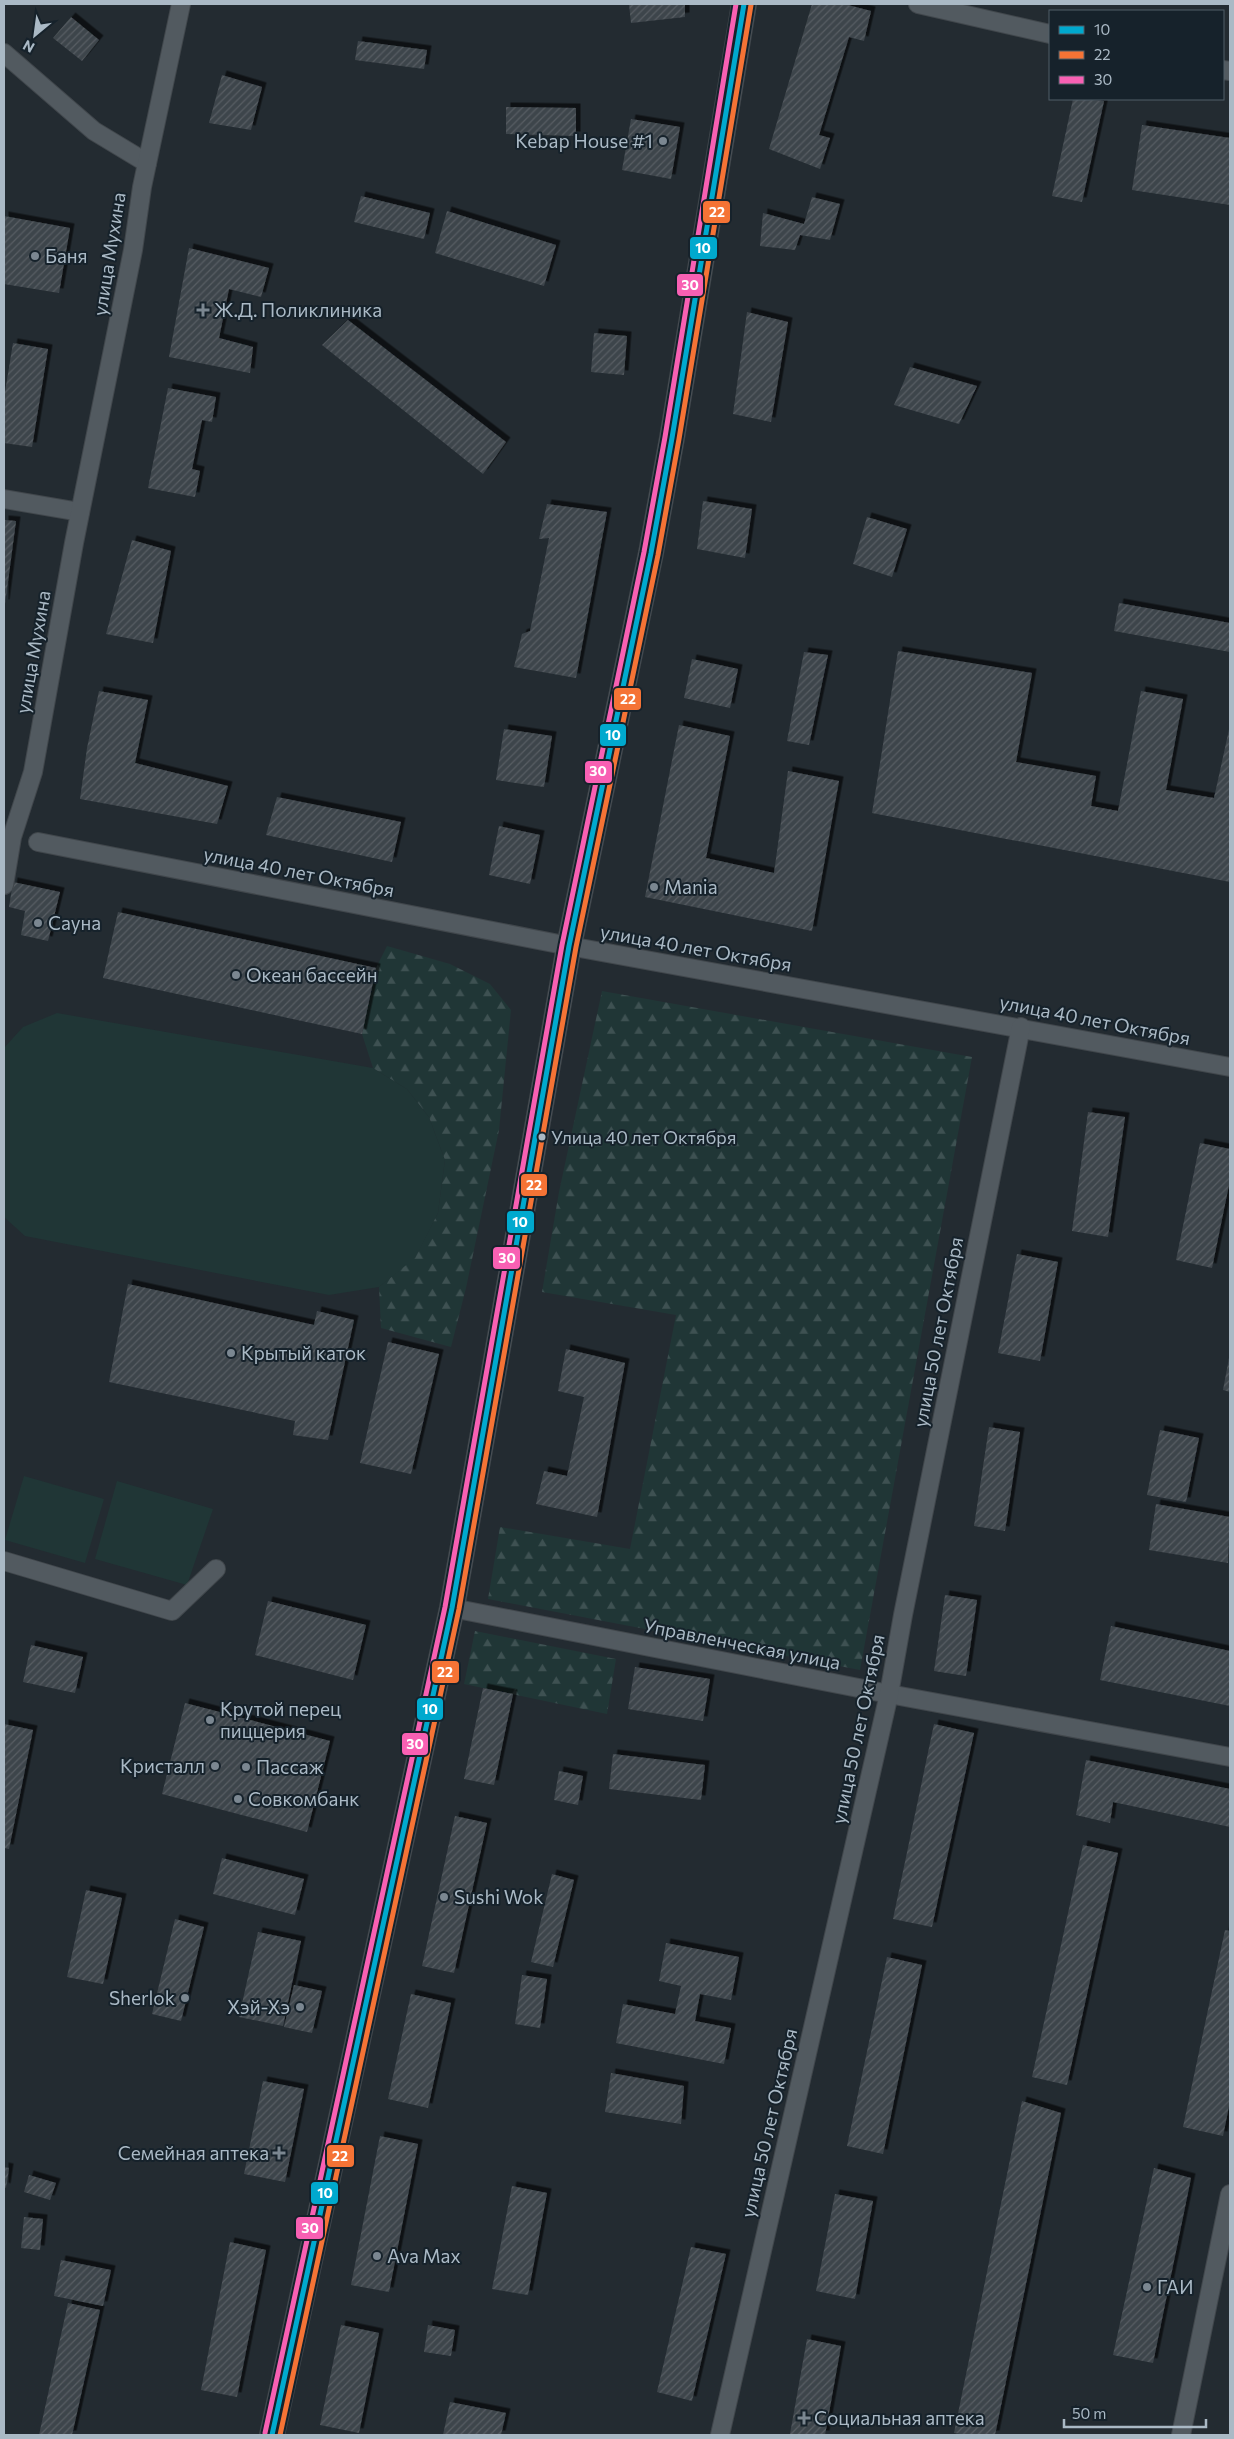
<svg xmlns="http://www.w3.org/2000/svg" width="1234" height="2439" font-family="Commissioner,sans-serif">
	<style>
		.green { fill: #203636 }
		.forest { fill: url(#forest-firs) }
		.building { fill: url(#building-hatch); filter: url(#shadow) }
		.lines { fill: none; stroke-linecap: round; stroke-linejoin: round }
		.street-casing { stroke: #41474c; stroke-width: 20 }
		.secondary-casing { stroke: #41474c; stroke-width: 26 }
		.street { stroke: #525a60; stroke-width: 18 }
		.secondary { stroke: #565e64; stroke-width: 24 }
		.bus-1-casing { stroke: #16222b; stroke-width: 9 }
		.bus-2-casing { stroke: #16222b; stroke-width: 9 }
		.bus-3-casing { stroke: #16222b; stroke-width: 9 }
		.bus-1 { stroke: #00a9ce; stroke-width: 5 }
		.bus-2 { stroke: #f57335; stroke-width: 5 }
		.bus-3 { stroke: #f860b3; stroke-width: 5 }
		.poi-dot { fill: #7b8791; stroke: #16222b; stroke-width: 2 }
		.bus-dot { fill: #aab9c5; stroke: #16222b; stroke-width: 2 }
		.labels { text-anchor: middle; stroke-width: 4; stroke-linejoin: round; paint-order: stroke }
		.bus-label { font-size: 18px; fill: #aab9c5; stroke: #16222b; text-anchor: start }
		.poi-label { font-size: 19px; fill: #aab9c5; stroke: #16222b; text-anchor: start }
		.street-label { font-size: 19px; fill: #aab9c5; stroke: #16222b }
		.line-badge { stroke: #16222b; stroke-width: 2 }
		.badge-label { font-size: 14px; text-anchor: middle; font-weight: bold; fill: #fff }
	</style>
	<defs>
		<pattern id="forest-firs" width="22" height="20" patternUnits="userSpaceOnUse" patternTransform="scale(1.25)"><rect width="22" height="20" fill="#203636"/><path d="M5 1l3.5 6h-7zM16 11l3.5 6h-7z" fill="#3e5152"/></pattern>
		<pattern id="building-hatch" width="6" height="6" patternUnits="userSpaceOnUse" patternTransform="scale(1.25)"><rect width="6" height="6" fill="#3e454b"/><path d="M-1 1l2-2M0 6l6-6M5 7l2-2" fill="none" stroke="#575e63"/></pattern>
		<filter id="shadow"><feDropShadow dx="4.5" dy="-4.5" stdDeviation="0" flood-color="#0009"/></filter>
	</defs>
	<rect width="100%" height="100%" fill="#232b31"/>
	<g class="green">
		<polygon points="57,1013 373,1068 407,1089 429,1117 445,1160 438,1213 415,1259 379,1287 329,1295 25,1236 4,1217 4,1048 23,1027"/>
		<polygon points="24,1476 104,1499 85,1563 5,1540"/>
		<polygon points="117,1481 213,1509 187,1585 95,1559"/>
	</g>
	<g class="forest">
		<polygon points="387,946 450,964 490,984 511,1010 499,1130 466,1288 451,1347 381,1328 379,1287 415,1258 438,1213 445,1160 429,1117 407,1089 373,1068 362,1034 376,968"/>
		<polygon points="602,991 972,1057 860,1670 488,1599 500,1527 630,1549 676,1315 542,1292 559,1192"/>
		<polygon points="475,1631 616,1659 607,1714 464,1684"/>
	</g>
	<g class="building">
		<polygon points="629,4 685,4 685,17 631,23"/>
		<polygon points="812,4 844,4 871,11 864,41 849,37 819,135 830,138 820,169 769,149"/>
		<polygon points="71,17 99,40 82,61 53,38"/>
		<polygon points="358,41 427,50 424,69 355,60"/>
		<polygon points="222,75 262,87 251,130 209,123"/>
		<polygon points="1073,99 1104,101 1082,202 1052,196"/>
		<polygon points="506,107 576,108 576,136 506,134"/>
		<polygon points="631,119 680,127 671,179 622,170"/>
		<polygon points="1142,125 1230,138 1230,205 1132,190"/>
		<polygon points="361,196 430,213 424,239 354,222"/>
		<polygon points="812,197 840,204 830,240 800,235 795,250 760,246 763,213 804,224"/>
		<polygon points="447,211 556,245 544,286 435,253"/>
		<polygon points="4,216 70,228 59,293 4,284"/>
		<polygon points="189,248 269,268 261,297 229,289 219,338 253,347 250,373 169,357"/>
		<polygon points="747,312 788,322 771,422 733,414"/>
		<polygon points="348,320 506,442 483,474 322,345"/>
		<polygon points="594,333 627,336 624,375 591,372"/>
		<polygon points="13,343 48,349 32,447 4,443 4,398"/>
		<polygon points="910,367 977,386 959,424 894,405"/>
		<polygon points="168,388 216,397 212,422 202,420 192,469 200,471 195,497 148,488"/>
		<polygon points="703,501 752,509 745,558 697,549"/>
		<polygon points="547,504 607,512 576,678 514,667 522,634 530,631 549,538 539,539"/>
		<polygon points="867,517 907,529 892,577 853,564"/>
		<polygon points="4,520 16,521 5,604 4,604"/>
		<polygon points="132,540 171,551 153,643 106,634"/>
		<polygon points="1119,603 1230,623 1230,652 1114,631"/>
		<polygon points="898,651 1032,673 1016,762 1096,776 1091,806 1118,811 1141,691 1183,699 1166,790 1214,798 1230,725 1230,882 872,813"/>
		<polygon points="804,652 828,655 809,745 787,741"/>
		<polygon points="692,659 738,669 730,708 684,698"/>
		<polygon points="99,691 148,700 135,763 228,786 217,824 80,799 87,748"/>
		<polygon points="679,725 730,736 706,858 774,873 788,771 839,781 812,931 645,897"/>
		<polygon points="504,729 552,736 544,787 496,780"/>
		<polygon points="277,797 401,822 392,862 266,835"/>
		<polygon points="499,826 540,835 530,884 489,875"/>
		<polygon points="13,882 60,892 48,941 21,935 25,911 9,907"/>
		<polygon points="118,912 376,968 362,1034 103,978"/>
		<polygon points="1088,1112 1125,1117 1108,1237 1072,1231"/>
		<polygon points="1200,1143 1230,1149 1230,1180 1212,1268 1176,1260"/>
		<polygon points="1017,1254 1058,1262 1040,1361 998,1353"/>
		<polygon points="128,1284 314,1325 317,1311 354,1320 328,1440 293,1435 295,1421 109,1382"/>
		<polygon points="388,1342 439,1354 411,1474 360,1463"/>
		<polygon points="566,1349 625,1363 597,1517 536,1504 544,1471 567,1476 584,1397 558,1391"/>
		<polygon points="1229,1358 1230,1358 1230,1392 1223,1390"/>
		<polygon points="989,1427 1020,1432 1005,1531 974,1526"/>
		<polygon points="1160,1430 1199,1438 1186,1502 1147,1495"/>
		<polygon points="1156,1504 1230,1517 1228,1563 1149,1550"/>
		<polygon points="945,1595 977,1600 966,1676 934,1671"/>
		<polygon points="268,1601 366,1625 353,1680 255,1655"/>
		<polygon points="1111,1626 1230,1651 1230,1706 1100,1680"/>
		<polygon points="31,1645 83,1657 75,1693 23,1682"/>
		<polygon points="635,1667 710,1679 703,1721 628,1709"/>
		<polygon points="483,1688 513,1694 494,1785 464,1779"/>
		<polygon points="185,1703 330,1741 307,1832 162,1794"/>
		<polygon points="4,1724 33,1730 9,1849 4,1848"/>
		<polygon points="934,1724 974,1733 932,1927 893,1919"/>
		<polygon points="613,1754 705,1765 701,1800 609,1789"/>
		<polygon points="1086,1760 1230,1789 1230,1827 1113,1802 1110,1823 1076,1815"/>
		<polygon points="559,1771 583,1776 578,1805 554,1800"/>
		<polygon points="455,1816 487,1823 454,1973 422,1966"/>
		<polygon points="1083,1845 1118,1853 1067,2085 1032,2077"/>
		<polygon points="222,1858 304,1879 295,1915 213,1894"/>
		<polygon points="552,1874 574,1880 553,1967 531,1962"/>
		<polygon points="86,1890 122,1898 103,1984 67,1977"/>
		<polygon points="175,1919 204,1927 181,2021 152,2014"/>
		<polygon points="1225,1930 1230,1931 1230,2101 1223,2136 1183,2127"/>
		<polygon points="258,1932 301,1941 283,2026 239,2017"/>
		<polygon points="666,1943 739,1957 731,2000 700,1994 695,2021 731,2028 724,2064 616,2043 623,2004 675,2014 681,1986 659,1981"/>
		<polygon points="887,1957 922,1965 883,2154 847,2146"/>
		<polygon points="522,1975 547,1979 540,2028 515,2024"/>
		<polygon points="294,1985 322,1991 312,2033 284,2027"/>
		<polygon points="411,1994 451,2003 428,2108 388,2099"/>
		<polygon points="611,2073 684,2086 681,2124 605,2112"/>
		<polygon points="263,2081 304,2089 285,2182 244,2174"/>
		<polygon points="1022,2101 1061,2113 995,2435 966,2435 954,2433"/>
		<polygon points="380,2136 418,2144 389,2292 351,2285"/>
		<polygon points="4,2167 9,2168 6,2188 4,2187"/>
		<polygon points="1154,2168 1191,2178 1153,2363 1113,2355"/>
		<polygon points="29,2175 56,2183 50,2200 24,2192"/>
		<polygon points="512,2186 547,2193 528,2295 492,2289"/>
		<polygon points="835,2194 873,2201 855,2299 816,2291"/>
		<polygon points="24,2217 43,2219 40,2250 21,2248"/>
		<polygon points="230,2242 266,2250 237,2397 201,2390"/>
		<polygon points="691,2247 726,2254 692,2401 657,2392"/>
		<polygon points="61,2260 111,2270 103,2306 54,2296"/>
		<polygon points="68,2303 100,2310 72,2435 39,2435"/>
		<polygon points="341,2325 379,2333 359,2433 320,2425"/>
		<polygon points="428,2325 455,2330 451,2356 424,2352"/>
		<polygon points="807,2339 841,2346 825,2435 790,2434"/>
		<polygon points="450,2402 506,2413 501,2435 443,2435"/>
	</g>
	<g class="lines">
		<defs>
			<g id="street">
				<polyline points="918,4 1050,34"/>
				<polyline points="4,53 94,131 147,163"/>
				<polyline points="1223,70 1230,71"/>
				<polyline points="4,499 80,512"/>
				<polyline points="38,842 569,946 1230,1067"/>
				<polyline points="4,885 12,837 33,772 74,543 133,250 142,187 181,4"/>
				<polyline points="4,1561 172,1611 216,1569"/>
				<polyline points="452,1608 889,1694 1230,1757"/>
				<polyline points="720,2435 889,1694 903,1615 1021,1027"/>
				<polyline points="1181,2435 1230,2194"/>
			</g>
			<polyline id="secondary" points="272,2435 452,1608 569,946 651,553 672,438 744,4"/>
		</defs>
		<use href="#street" class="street-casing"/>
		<use href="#secondary" class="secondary-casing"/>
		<use href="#street" class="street"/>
		<use href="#secondary" class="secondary"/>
		<defs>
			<polyline id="bus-1" points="272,2435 452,1608 569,946 651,553 672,438 744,4"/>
			<polyline id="bus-2" points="280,2435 459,1609 576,947 658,555 679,439 751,5"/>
			<polyline id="bus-3" points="265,2433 445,1607 562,945 644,552 665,437 736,4"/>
		</defs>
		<use href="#bus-1" class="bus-1-casing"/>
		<use href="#bus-2" class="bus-2-casing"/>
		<use href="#bus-3" class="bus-3-casing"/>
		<use href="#bus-1" class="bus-1"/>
		<use href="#bus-2" class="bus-2"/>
		<use href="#bus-3" class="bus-3"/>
	</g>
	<g class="poi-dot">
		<circle cx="663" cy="141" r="5"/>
		<circle cx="35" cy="256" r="5"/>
		<path d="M200.5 302.5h5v5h5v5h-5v5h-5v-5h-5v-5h5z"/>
		<circle cx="654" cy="887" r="5"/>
		<circle cx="38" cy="923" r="5"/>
		<circle cx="236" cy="975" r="5"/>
		<circle cx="231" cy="1353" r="5"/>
		<circle cx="210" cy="1720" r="5"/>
		<circle cx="215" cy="1766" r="5"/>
		<circle cx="246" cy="1767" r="5"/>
		<circle cx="238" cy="1799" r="5"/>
		<circle cx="444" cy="1897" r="5"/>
		<circle cx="185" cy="1998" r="5"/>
		<circle cx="300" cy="2007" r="5"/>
		<path d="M276.5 2145.5h5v5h5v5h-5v5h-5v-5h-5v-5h5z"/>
		<circle cx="377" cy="2256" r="5"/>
		<circle cx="1147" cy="2287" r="5"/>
		<path d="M801.5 2410.5h5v5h5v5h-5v5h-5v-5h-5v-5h5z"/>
	</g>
	<circle class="bus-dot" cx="542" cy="1137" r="4.5"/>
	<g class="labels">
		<g class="bus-label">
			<text x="551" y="1144">Улица 40 лет Октября</text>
		</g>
		<g class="poi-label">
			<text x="653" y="148" text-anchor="end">Kebap House #1</text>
			<text x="45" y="263">Баня</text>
			<text x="214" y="317">Ж.Д. Поликлиника</text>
			<text x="664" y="894">Mania</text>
			<text x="48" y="930">Сауна</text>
			<text x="246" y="982">Океан бассейн</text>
			<text x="241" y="1360">Крытый каток</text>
			<text x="220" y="1716">Крутой перец<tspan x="220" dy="22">пиццерия</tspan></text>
			<text x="205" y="1773" text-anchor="end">Кристалл</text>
			<text x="256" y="1774">Пассаж</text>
			<text x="248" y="1806">Совкомбанк</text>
			<text x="454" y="1904">Sushi Wok</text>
			<text x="175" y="2005" text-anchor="end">Sherlok</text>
			<text x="290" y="2014" text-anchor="end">Хэй-Хэ</text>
			<text x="269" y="2160" text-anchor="end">Семейная аптека</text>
			<text x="387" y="2263">Ava Max</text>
			<text x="1157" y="2294">ГАИ</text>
			<text x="814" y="2425">Социальная аптека</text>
		</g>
		<g class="street-label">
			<text transform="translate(109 254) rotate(-81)" y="7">улица Мухина</text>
			<text transform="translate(33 652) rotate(-80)" y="7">улица Мухина</text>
			<text transform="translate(299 872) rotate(11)" y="7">улица 40 лет Октября</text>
			<text transform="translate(696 948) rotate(10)" y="7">улица 40 лет Октября</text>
			<text transform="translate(1095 1020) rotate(11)" y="7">улица 40 лет Октября</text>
			<text transform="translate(938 1332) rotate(-79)" y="7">улица 50 лет Октября</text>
			<text transform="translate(742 1644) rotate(11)" y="7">Управленческая улица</text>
			<text transform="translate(858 1729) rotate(-78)" y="7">улица 50 лет Октября</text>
			<text transform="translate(769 2123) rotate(-77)" y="7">улица 50 лет Октября</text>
		</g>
	</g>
	<g class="line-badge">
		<rect x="702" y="200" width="29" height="24" rx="5" fill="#f57335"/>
		<rect x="689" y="236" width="29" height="24" rx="5" fill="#00a9ce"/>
		<rect x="676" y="273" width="28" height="24" rx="5" fill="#f860b3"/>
		<rect x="613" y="687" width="29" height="24" rx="5" fill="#f57335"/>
		<rect x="599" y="723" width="28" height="24" rx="5" fill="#00a9ce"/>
		<rect x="584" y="760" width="29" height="24" rx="5" fill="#f860b3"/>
		<rect x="520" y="1173" width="28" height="24" rx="5" fill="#f57335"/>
		<rect x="506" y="1210" width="29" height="24" rx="5" fill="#00a9ce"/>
		<rect x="492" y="1246" width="29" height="24" rx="5" fill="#f860b3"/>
		<rect x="431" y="1660" width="29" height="24" rx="5" fill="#f57335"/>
		<rect x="416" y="1697" width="28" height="24" rx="5" fill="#00a9ce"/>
		<rect x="401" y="1732" width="28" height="24" rx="5" fill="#f860b3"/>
		<rect x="326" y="2144" width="29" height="24" rx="5" fill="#f57335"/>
		<rect x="310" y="2181" width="29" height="24" rx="5" fill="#00a9ce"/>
		<rect x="295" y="2216" width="29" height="24" rx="5" fill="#f860b3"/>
	</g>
	<g class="badge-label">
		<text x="717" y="217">22</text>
		<text x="703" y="253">10</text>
		<text x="690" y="290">30</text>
		<text x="628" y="704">22</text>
		<text x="613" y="740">10</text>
		<text x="598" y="776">30</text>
		<text x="534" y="1190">22</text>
		<text x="520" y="1227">10</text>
		<text x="507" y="1263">30</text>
		<text x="445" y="1677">22</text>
		<text x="430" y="1714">10</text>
		<text x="415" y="1749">30</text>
		<text x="340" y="2161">22</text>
		<text x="325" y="2198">10</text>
		<text x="310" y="2233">30</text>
	</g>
	<rect width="1234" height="2439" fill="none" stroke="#aab9c5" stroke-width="10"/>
	<rect x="1049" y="10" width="175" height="90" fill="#16222b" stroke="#515e69"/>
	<rect x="1059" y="26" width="25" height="8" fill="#00a9ce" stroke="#515e69"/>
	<text x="1094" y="35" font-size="15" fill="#aab9c5">10</text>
	<rect x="1059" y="51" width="25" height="8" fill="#f57335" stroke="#515e69"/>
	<text x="1094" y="60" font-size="15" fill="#aab9c5">22</text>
	<rect x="1059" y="76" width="25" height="8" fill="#f860b3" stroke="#515e69"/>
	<text x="1094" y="85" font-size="15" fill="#aab9c5">30</text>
	<g transform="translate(35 35) rotate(209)" stroke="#16222b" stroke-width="4" paint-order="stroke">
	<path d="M0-4L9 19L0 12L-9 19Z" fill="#aab9c5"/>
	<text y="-8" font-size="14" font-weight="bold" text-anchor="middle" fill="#aab9c5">N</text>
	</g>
	<path d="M1064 2419v8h142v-8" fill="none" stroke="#aab9c5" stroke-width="2.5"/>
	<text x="1072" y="2419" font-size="15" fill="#aab9c5" stroke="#16222b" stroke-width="4" paint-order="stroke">50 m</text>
</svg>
